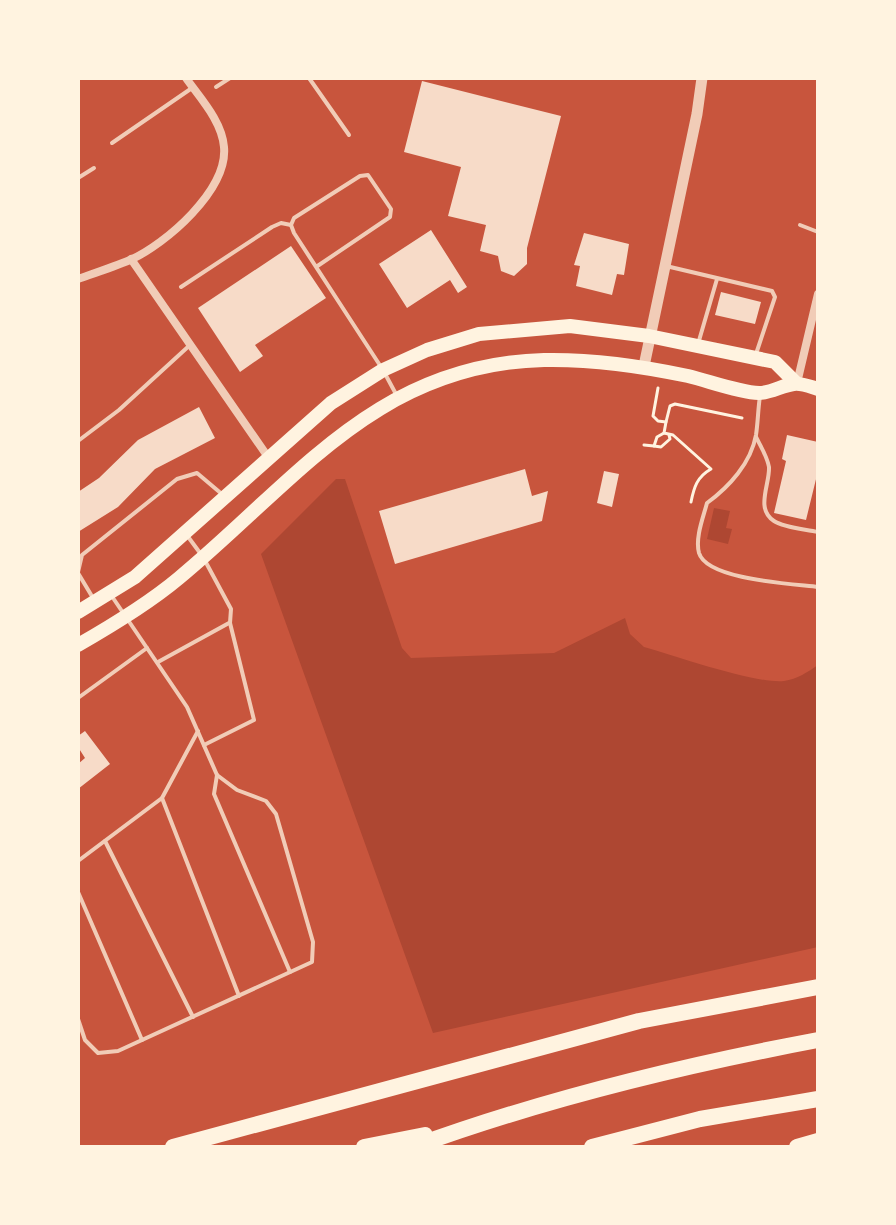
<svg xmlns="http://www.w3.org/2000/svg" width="896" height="1225" font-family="'Varela Round',sans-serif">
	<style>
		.green { fill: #ae4732 }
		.building { fill: #f7dbc8 }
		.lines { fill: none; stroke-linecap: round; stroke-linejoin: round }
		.path { stroke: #fff3e0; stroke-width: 3 }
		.service { stroke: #f1ccb7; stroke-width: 4 }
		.minor { stroke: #f1ccb7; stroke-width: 8 }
		.tertiary { stroke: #f1ccb7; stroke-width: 11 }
		.primary { stroke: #fff3e0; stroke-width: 14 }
		.motorway { stroke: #fff3e0; stroke-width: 16 }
	</style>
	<rect width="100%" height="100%" fill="#c8553d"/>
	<g class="green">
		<path d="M336,479H345L402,648L411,658L554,653L625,618L630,634L644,647C676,656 755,684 784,681C797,679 808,672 818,665V947L433,1033L261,554Z"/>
		<polygon points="714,508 730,511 726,528 732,529 728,544 707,539"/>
	</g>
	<g class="building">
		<polygon points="422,81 561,116 527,248 527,264 514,276 501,271 498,256 480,251 486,225 448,216 461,167 404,152"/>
		<polygon points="431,230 467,287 458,293 450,280 407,308 379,264"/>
		<polygon points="584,233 629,244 624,275 617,274 612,295 576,286 580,266 574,265"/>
		<polygon points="291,246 326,298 255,345 263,356 240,372 198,308"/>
		<polygon points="721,292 761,302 755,324 715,315"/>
		<polygon points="199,407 215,438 155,469 118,507 78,532 78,492 99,478 138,440"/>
		<polygon points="787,435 818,442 818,471 806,520 774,513 786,461 782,459"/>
		<polygon points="525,469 532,496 548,491 542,521 395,564 379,511"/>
		<polygon points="604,471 619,474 612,507 597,503"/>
		<polygon points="85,731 110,764 78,789 78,764 85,758 78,747 78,736"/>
	</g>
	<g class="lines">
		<g class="path">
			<polyline points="658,388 653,416 658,421 666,422 670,406 675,404 742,418"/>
			<path d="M666,422L664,433L673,435L711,469C697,477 694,487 691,502"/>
			<polyline points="644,445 654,446 657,437 664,433"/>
			<polyline points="654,446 661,447 670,439 669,435"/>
		</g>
		<g class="service">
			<polyline points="309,78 349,135"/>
			<polyline points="216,87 230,78"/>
			<polyline points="112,143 192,88"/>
			<polyline points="78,178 94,168"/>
			<polyline points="800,225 818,232"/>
			<polyline points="666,266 772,291 775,297 756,354"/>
			<polyline points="316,267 390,217 391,209 368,175 360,176 294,218 291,225 294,233 383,370 397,396"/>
			<polyline points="181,287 272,227 281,223 291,225"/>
			<polyline points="698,344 717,279"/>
			<path d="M760,396C758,409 758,422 756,435C751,463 729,487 707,503C703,518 695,538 699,553C707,580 794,584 818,587"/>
			<path d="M756,437C761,447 767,456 769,467C770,484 755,509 774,521C785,528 805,529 818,532"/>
			<polyline points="78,441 119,410 190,345"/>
			<polyline points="186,534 203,557 231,609 230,623 254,720 204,745"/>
			<polyline points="78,572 82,555 177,479 197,473 223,495"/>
			<polyline points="78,573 93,598"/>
			<polyline points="158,662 229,623"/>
			<polyline points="78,698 147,648"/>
			<polyline points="217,775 214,794 290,972"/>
			<polyline points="162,798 239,996"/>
			<polyline points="105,841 193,1017"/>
			<polyline points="78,861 162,798 198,731"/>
			<polyline points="78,892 142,1040"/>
			<polyline points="78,1019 85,1040 98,1053 118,1051 312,962 313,942 276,814 266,801 237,790 217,775 187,707 111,595"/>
		</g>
		<g class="minor">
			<polyline points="131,259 268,457"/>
			<path d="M78,279C95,273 113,267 130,260C166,244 228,190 224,147C222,121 200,98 186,78"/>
			<polyline points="797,383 818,294"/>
		</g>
		<polyline class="tertiary" points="644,366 697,114 702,78"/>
		<g class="primary">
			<polyline points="78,612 135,577 331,403 383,370 427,350 479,334 570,326 649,336 775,362 796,383"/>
			<path d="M78,645C113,625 148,604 179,578C296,481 377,364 544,360C593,359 641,366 688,376C709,381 738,392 759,393C771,393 783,385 794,384C802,383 811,387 818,389"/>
		</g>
		<g class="motorway">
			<polyline points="173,1147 639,1021 818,987"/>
			<polyline points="364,1147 425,1135"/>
			<path d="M413,1147C544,1099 680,1066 818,1040"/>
			<polyline points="592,1147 700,1119 818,1099"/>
			<polyline points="797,1147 818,1141"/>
		</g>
	</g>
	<rect width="896" height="1225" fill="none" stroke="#fff3e0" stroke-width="160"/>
</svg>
